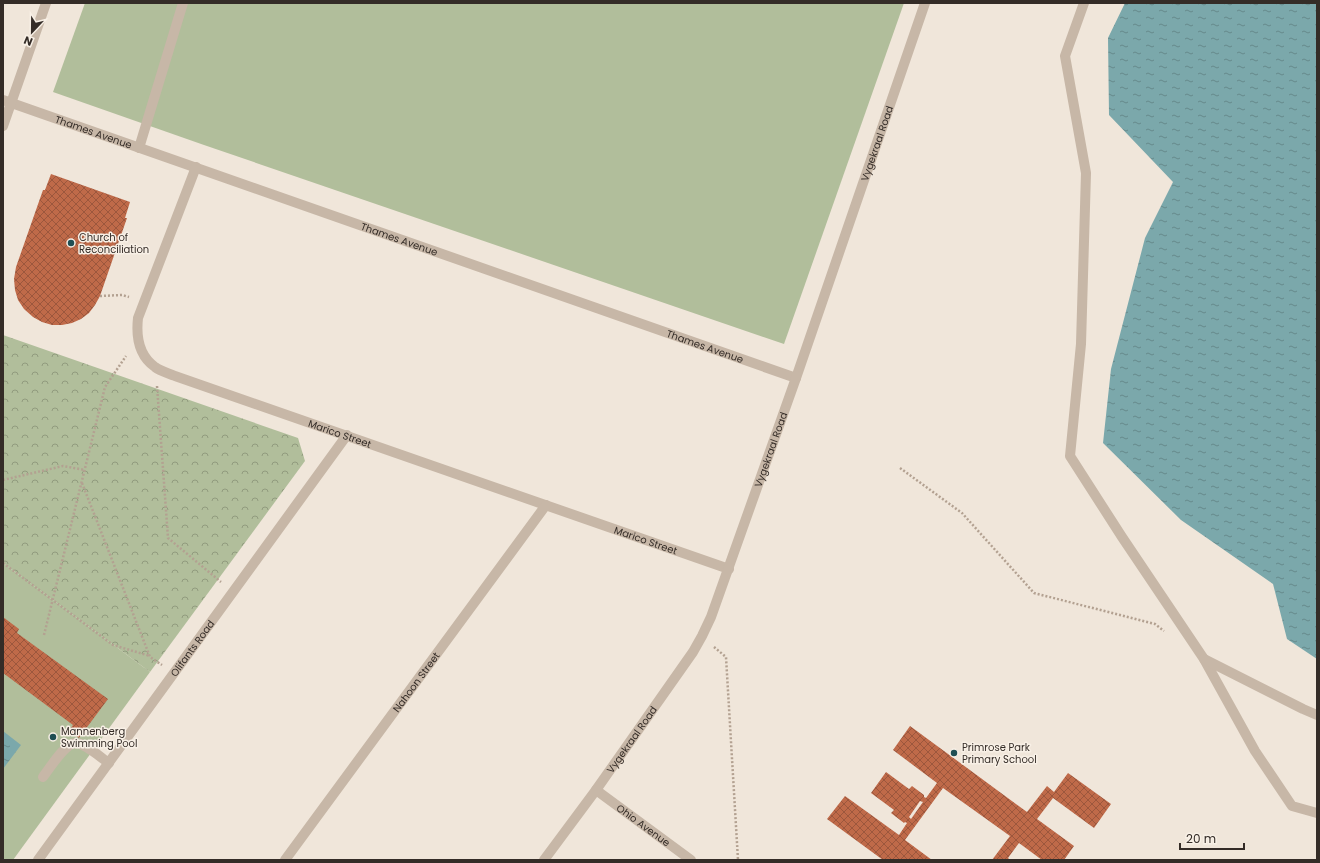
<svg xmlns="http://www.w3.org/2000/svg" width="1320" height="863" font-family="Poppins,sans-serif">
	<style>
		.grass { fill: #b1be9b }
		.park { fill: url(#park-crowns) }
		.water { fill: url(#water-ripples) }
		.building { fill: url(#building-cross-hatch); fill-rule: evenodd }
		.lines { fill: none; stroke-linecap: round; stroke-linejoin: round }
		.path { stroke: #b3a191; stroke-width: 2.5; stroke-dasharray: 2 2; stroke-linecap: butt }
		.service { stroke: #c7b7a7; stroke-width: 10 }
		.minor { stroke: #c7b7a7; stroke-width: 10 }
		.tertiary { stroke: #c7b7a7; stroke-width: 10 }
		.poi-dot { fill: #1f4e53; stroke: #f8f0e6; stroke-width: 1.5 }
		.labels { text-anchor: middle; stroke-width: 3; stroke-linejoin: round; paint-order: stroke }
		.street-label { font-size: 10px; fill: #342c27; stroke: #f8f0e6 }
		.poi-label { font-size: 10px; fill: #342c27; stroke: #f8f0e6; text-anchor: start }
	</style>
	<defs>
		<pattern id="park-crowns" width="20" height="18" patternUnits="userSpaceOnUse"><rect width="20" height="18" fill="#b1be9b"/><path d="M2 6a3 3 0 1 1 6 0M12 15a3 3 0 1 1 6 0" fill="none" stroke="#919b7e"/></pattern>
		<pattern id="water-ripples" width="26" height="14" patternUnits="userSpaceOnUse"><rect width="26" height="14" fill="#7ba8ab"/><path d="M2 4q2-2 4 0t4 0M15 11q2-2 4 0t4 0" fill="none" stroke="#66898b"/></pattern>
		<pattern id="building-cross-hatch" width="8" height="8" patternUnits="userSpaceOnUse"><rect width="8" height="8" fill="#bf6a49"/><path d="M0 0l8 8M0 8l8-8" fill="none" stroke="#9c573d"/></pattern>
	</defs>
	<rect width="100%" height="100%" fill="#f0e6da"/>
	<g class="grass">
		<polygon points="85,3 904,3 784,344 204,145 53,92"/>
		<polygon points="3,563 150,672 13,860 3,860"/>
	</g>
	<polygon class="park" points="3,335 298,438 305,461 150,672 3,563"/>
	<g class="water">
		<polygon points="1125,3 1317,3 1317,659 1287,639 1273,584 1181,520 1103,443 1111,369 1145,238 1173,182 1109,115 1108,38"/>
		<polygon points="3,731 21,745 3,769"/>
	</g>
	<g class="building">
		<polygon points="51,174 130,202 125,218 127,218 100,296 95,305 89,313 81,319 72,323 62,325 52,325 42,322 33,317 24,309 18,300 15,290 14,279 16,267 43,190 45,190"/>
		<polygon points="3,617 19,629 17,633 108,699 79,738 69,731 73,725 3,673"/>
		<path d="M910,726L1027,812L1047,786L1054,792L1068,773L1111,804L1094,828L1053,798L1037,819L1074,846L1064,860H1042L1019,843L1008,858L1010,860H992L1010,836L943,788L905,840L932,860H883L827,819L845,796L899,835L907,823L905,822L904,823L891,813L894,810L871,793L886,772L909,789L912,786L924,795V797L926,798L937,783L893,750ZM920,801L923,802L911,819L909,817Z"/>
	</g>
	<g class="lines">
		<g class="path">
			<polyline points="100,296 122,295 129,297"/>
			<polyline points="157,386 168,538 221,582"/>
			<polyline points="900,468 962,513 1034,593 1155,624 1164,631"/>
			<polyline points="3,480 63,466 85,470"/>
			<polyline points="82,483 150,657 162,665"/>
			<polyline points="3,563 113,645 150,656"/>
			<polyline points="44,635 105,387 126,356"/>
			<polyline points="714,647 726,657 738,860"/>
		</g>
		<g class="service">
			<polyline points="1084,3 1065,56 1086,173 1081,344 1070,456 1122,537 1204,659 1255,751 1292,806 1317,813"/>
			<polyline points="139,148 183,3"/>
			<polyline points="1204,659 1303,709 1317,715"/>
			<path d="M43,777C50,768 65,743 76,743C86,744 100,757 109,763"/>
		</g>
		<g class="minor">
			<path id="s1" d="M3,100L796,378"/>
			<path id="s2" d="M196,167L138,318C136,336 138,355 155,367C160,371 168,373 175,376L729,569"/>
			<path id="s3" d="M596,790L691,860"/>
			<path id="s4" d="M38,860L347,435"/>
			<path id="s5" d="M285,860L546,505"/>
			<path id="s6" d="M544,860L596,790L693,652L702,636L711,617L796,378L925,3"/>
		</g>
		<polyline class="tertiary" points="3,126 46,3"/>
	</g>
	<g class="poi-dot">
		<circle cx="71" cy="243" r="4"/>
		<circle cx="53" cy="737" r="4"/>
		<circle cx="954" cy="753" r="4"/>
	</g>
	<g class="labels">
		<g class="street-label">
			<text dy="4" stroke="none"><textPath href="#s1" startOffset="96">Thames Avenue</textPath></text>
			<text dy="4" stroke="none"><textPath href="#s6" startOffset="797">Vygekraal Road</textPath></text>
			<text dy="4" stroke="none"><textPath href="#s1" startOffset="420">Thames Avenue</textPath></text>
			<text dy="4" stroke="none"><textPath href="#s1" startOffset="744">Thames Avenue</textPath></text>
			<text dy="4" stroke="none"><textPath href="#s2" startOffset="413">Marico Street</textPath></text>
			<text dy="4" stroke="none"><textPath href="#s6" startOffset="473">Vygekraal Road</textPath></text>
			<text dy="4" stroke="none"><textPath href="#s2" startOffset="737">Marico Street</textPath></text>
			<text dy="4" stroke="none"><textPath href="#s4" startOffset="262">Olifants Road</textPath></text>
			<text dy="4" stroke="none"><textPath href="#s5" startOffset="221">Nahoon Street</textPath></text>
			<text dy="4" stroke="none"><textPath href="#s6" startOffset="149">Vygekraal Road</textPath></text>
			<text dy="4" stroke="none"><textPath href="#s3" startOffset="59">Ohio Avenue</textPath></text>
		</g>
		<g class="poi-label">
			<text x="79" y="241">Church of<tspan x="79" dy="12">Reconciliation</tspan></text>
			<text x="61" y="735">Mannenberg<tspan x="61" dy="12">Swimming Pool</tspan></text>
			<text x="962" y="751">Primrose Park<tspan x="962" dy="12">Primary School</tspan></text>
		</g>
	</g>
	<rect width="1320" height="863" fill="none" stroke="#342c27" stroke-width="8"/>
	<g transform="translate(32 32) rotate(202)" stroke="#f8f0e6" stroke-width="3" paint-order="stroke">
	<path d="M0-3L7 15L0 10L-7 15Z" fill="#342c27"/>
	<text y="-6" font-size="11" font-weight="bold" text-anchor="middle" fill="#342c27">N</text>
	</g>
	<path d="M1180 843v6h64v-6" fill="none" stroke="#342c27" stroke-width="2"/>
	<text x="1186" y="843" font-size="12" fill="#342c27" stroke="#f8f0e6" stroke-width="3" paint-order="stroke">20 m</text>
</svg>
